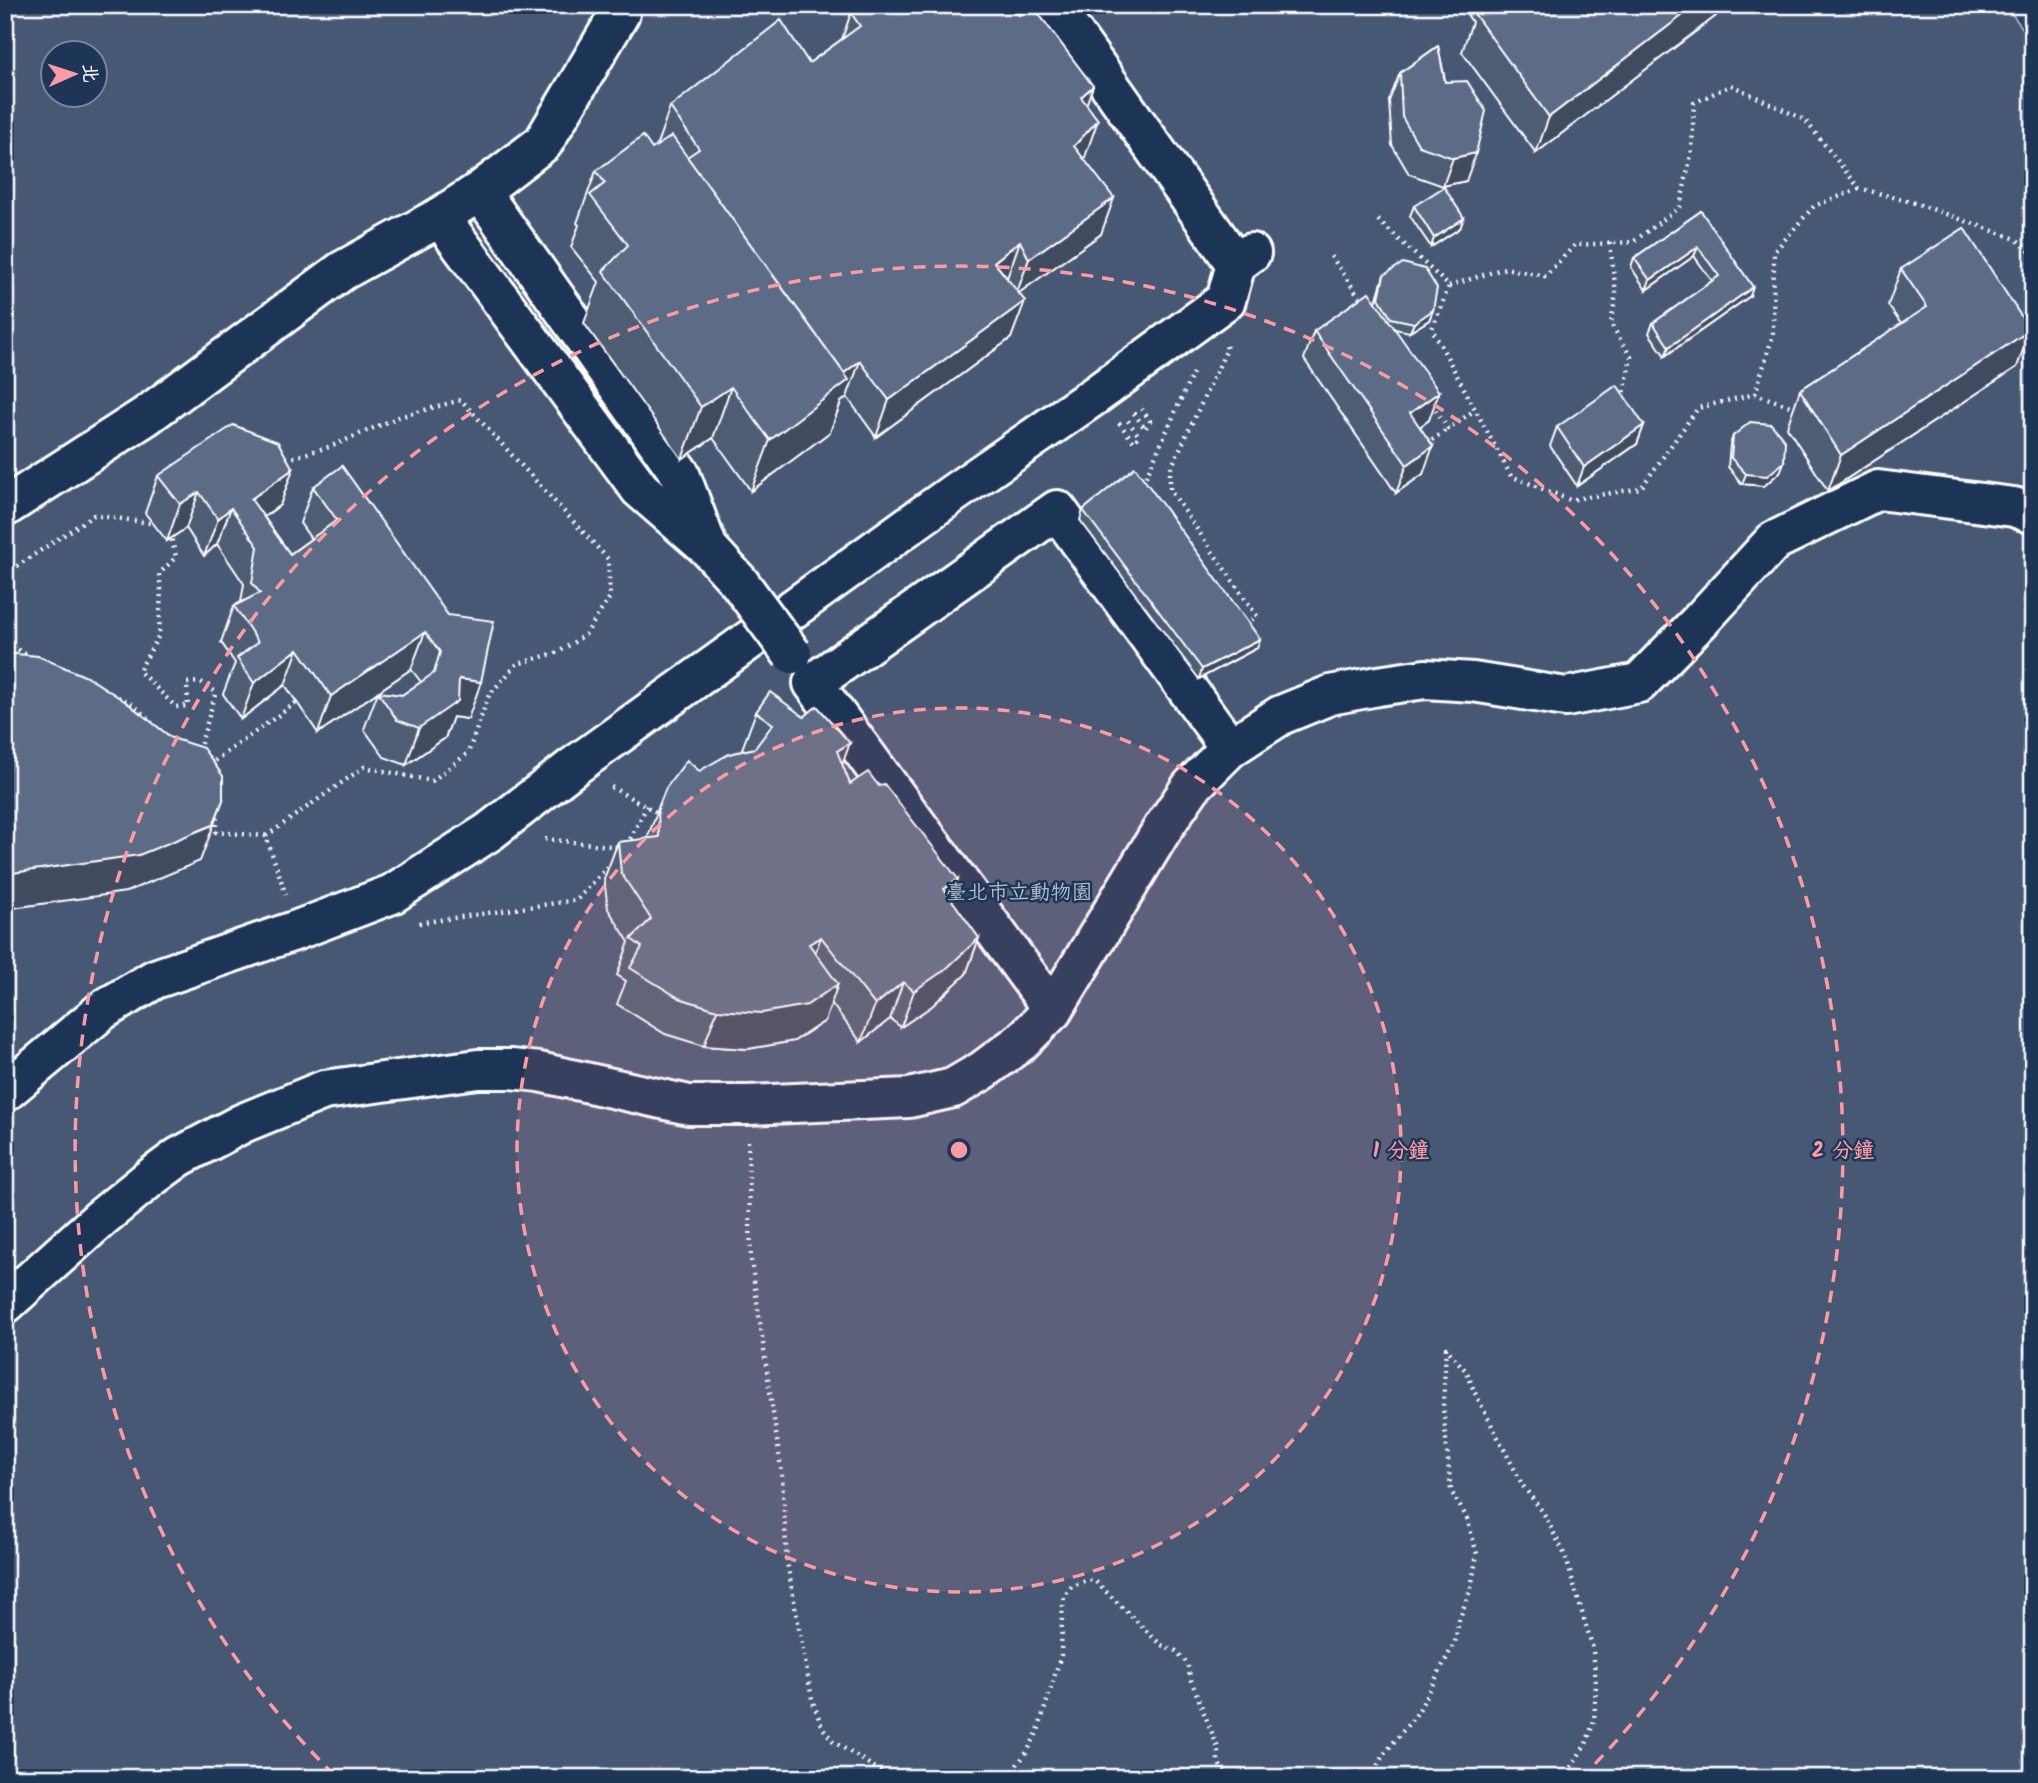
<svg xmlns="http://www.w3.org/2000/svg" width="2038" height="1783" font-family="Kalam,'LXGW WenKai TC',sans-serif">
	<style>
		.green { fill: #465975; stroke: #a2acba; stroke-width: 2; fill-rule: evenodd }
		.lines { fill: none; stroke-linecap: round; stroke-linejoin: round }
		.minor-casing { stroke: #fff; stroke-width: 44 }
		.path { stroke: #fff; stroke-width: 4.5; stroke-dasharray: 2 5; stroke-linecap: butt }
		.minor { stroke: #1d3557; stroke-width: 38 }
		.minor-bridge-casing { stroke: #fff; stroke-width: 44; stroke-linecap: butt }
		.minor-bridge { stroke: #1d3557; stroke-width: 38 }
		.wall { fill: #4e5d73; stroke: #fff; stroke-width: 2 }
		.shaded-wall { fill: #404c5e; stroke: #fff; stroke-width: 2 }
		.building { fill: #5b6c86; stroke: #fff; stroke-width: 2 }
		.ring { fill: none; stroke: #ff9aa2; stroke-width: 3.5; stroke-dasharray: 12 9 }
		.labels { text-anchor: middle; stroke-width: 5; stroke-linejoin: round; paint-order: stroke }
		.park-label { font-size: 21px; fill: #b5bdc8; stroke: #1d3557 }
		.centre { fill: #ff9aa2; stroke: #1d3557; stroke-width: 3.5 }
		.ring-label { font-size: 21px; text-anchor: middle; font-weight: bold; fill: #ff9aa2; stroke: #1d3557; stroke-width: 5; stroke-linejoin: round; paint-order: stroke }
	</style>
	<rect width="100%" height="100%" fill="#2a4161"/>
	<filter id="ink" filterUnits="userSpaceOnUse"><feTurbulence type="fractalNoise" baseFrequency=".0143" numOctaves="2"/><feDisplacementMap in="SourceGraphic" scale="14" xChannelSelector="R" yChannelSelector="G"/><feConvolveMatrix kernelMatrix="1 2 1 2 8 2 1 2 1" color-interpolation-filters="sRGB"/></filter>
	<g filter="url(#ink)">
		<path class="green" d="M5,5H2005L2033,42V1778H5ZM52,52H94V94H52Z"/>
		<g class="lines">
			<defs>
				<g id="minor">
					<polyline points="1053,5 1236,264"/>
					<polyline points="480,191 680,474 706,543"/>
					<polyline points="440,217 640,489 708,548 739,582"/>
					<polyline points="5,507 146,416 342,271 440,217 480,191 543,143 620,13 621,5"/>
					<polyline points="1053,1010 813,683 1057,510 1230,748"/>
					<polyline points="5,1092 103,1010 155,979 297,930 392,894 489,832 573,767 954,493 1097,394 1226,300 1236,264 1251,253"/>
					<polyline points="5,1304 101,1218 149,1179 179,1157 243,1123 324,1090 478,1069 511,1069 539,1072 689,1105 747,1105 909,1098 953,1088 982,1071 1021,1042 1053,1010 1163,828 1191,787 1230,748 1281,715 1330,695 1378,686 1425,679 1473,682 1566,697 1639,683 1701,620 1774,541 1878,490 2014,507 2033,514"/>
				</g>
			</defs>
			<use href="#minor" class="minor-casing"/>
			<g class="path">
				<polyline points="1378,220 1449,286 1432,329 1511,476 1570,500 1641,488 1698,408 1755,394 1796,408"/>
				<polyline points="1610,243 1616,293 1611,324 1631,357 1623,399"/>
				<polyline points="1331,256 1362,301"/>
				<polyline points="1449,286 1505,268 1545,276 1575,245 1633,242 1680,207 1692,150 1694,103 1731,85 1805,120 1859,188 1915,203 2016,239 2033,254"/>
				<polyline points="2017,318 2033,312"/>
				<polyline points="1226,346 1227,349 1170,470 1170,490 1257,616 1247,624"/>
				<polyline points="1755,394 1773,335 1774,252 1814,206 1859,189"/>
				<polyline points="1432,404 1448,429 1475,410"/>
				<polyline points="1134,413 1145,429 1150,421 1142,409"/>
				<polyline points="1119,423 1134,442 1139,436 1126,418"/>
				<polyline points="1426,444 1448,429"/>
				<polyline points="1143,483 1193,373"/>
				<polyline points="170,533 176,557 159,574 161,590 159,635 139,671 176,707 188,706 187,683 201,682 216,692 200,747 196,751"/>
				<polyline points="5,574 94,515 157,524"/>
				<polyline points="5,644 31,656"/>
				<polyline points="118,697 134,705 152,723"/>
				<polyline points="209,765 297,702"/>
				<polyline points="611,787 660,814"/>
				<polyline points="217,810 216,832 266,836 286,895"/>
				<polyline points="266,836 364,767 432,781 468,753 489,695 517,664 559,652 586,634 610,597 608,559 461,400 399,417 332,446 284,460"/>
				<polyline points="545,839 620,847"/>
				<polyline points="627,845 647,806"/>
				<polyline points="419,923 577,900 612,862"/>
				<polyline points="748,1141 751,1260 782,1475 787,1562 812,1699 822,1727 834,1742 885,1774 897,1778"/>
				<polyline points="1011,1778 1017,1765 1027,1752 1038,1731 1061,1655 1062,1616 1064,1597 1072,1586 1089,1580 1095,1581 1161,1645 1176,1651 1187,1663 1191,1680 1218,1748 1218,1761 1222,1770 1232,1778"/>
				<polyline points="1371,1778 1382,1757 1418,1712 1455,1642 1459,1620 1471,1588 1477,1554 1467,1518 1451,1491 1443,1407 1446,1348 1467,1372 1474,1391 1523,1486 1543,1512 1565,1555 1593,1649 1596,1685 1594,1721 1586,1744 1564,1778"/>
			</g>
			<use href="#minor" class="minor"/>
			<defs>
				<polyline id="minor-bridge" points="739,582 792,654"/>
			</defs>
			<use href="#minor-bridge" class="minor-bridge-casing"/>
			<use href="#minor-bridge" class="minor-bridge"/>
		</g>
		<g class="wall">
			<polygon points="1461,5 1720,5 1716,16 1536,153 1462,52 1472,22"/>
			<polygon points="851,13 1019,15 1093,86 1086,104 1085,157 1084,158 1101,234 1018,293 1011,338 876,437 847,397 841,402 830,432 751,491 713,438 682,459 584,323 599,282 571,247 579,225 577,223 596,171 652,149 658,145 657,144 670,107 809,63 842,39"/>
			<polygon points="1438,46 1466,181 1443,186 1409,174 1392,145 1389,101 1400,73"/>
			<polygon points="1414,206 1460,228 1431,247 1410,216"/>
			<polygon points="1701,211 1750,296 1665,356 1649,333 1653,323 1712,281 1694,256 1646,290 1631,267 1634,258"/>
			<polygon points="1901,269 2017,367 1828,491 1787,427 1800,390 1901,324 1888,305"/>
			<polygon points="1384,275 1433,310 1429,320 1410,332 1395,329 1429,420 1420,427 1423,474 1396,493 1304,359 1314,331 1376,302"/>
			<polygon points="1644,425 1637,444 1577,486 1550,446 1557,427"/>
			<polygon points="1733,436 1784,462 1780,472 1764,486 1742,484 1728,467 1730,445"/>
			<polygon points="293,469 280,505 264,517 290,554 311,539 300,523 313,487 448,615 468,719 453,717 445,738 406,765 384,757 364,729 378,692 402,695 421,682 411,669 318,733 285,685 241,719 223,694 235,663 221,642 234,606 241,602 244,584 217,544 204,556 186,528 167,541 145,513 158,476"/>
			<polygon points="1083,510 1260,639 1257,648 1199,679 1080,520"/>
			<polygon points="756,712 842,765 850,784 951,899 979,938 966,974 932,1006 901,1027 890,1019 861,1042 831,1003 825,1021 794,1041 748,1049 704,1046 665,1034 617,1004 626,981 617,975 629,942 608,909 604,879 618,842 647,839 666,788 745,750 742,749"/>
		</g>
		<g class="shaded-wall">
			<polygon points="1696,5 1720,5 1716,16 1536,153 1549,117"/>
			<polygon points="1093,86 1080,122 1081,97"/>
			<polygon points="1098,120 1085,157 1061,182 1074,146"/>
			<polygon points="1476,153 1466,181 1443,186 1453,158"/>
			<polygon points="1114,198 1101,234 1016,295 1029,259"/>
			<polygon points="1464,218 1460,228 1431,247 1434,238"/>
			<polygon points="1020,241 1007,278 994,262"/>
			<polygon points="1698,247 1694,256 1646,290 1650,280"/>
			<polygon points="1753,287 1750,296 1665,356 1669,347"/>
			<polygon points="1025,301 1011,338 876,437 889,400"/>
			<polygon points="1433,310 1429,320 1410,332 1414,323"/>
			<polygon points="2030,330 2017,367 1828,491 1841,455"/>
			<polygon points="860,361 847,397 841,402 830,432 751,491 770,440 836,379"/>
			<polygon points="731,387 713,438 682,459 701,407"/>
			<polygon points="1439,392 1429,420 1400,441 1410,413"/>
			<polygon points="1644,425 1637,444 1577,486 1584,467"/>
			<polygon points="1433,446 1423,474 1396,493 1407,465"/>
			<polygon points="1784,462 1780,472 1764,486 1742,484 1746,474"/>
			<polygon points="293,469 280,505 246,530 251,499"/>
			<polygon points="199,492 186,528 167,541 180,504"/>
			<polygon points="231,508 217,544 204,556 218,519"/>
			<polygon points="425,632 411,669 318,733 331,696"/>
			<polygon points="1260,639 1257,648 1199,679 1202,669"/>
			<polygon points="298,649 285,685 241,719 254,683"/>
			<polygon points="459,679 481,682 468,719 453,717 445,738 406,765 419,728"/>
			<polygon points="850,743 837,779 837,751"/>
			<polygon points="223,800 200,861 126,892 5,909 5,874"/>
			<polygon points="958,879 945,916 944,889"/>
			<polygon points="821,937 808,973 809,944"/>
			<polygon points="979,938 966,974 932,1006 901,1027 914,991"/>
			<polygon points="903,982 890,1019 861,1042 875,1005"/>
			<polygon points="838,984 825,1021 794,1041 748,1049 704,1046 717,1010"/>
		</g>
		<g class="building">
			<polygon points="862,5 1012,5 1019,15 1032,5 1093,86 1081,97 1098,120 1074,146 1114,198 1029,259 1020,241 994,262 1025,301 889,400 860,361 844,373 687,157 699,149 670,107 781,20 809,63 860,26 851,13"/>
			<polygon points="1490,5 1696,5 1549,117 1475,15"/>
			<polygon points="1438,46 1445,82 1467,81 1486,111 1476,153 1453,158 1419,146 1402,117 1400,73"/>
			<polygon points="643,136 652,149 672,136 849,380 770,440 731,387 701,407 603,271 628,245 590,195 605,183 596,171"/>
			<polygon points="1444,187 1464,218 1434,238 1414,206"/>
			<polygon points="1701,211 1753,287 1669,347 1653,323 1719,276 1698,247 1650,280 1634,258"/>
			<polygon points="1964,228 2030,330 1841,455 1800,390 1927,307 1901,269"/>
			<polygon points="1403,263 1425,269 1437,288 1433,310 1414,323 1391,318 1379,298 1384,275"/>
			<polygon points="1369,292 1439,392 1410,413 1433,446 1407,465 1314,331"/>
			<polygon points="1617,385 1644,425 1584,467 1557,427"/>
			<polygon points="1750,422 1771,424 1785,440 1784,462 1767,476 1746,474 1731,458 1733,436"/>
			<polygon points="233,425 278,442 293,469 251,499 290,554 337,520 313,487 342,466 448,615 494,621 481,682 459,679 458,701 419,728 397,720 378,692 402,695 434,673 440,652 425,632 331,696 298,649 254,683 237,658 258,642 234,606 260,593 252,583 258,547 231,508 218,519 199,492 180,504 158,476"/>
			<polygon points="1135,467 1260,639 1202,669 1083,510"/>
			<polygon points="5,653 38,656 89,678 126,702 172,738 203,748 223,776 223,800 213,825 139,855 5,874"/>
			<polygon points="770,692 804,717 817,706 850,743 837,751 850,784 868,772 879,786 884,784 958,879 944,889 979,938 946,969 914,991 903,982 875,1005 821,937 809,944 838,984 807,1005 762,1013 717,1010 679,998 630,968 642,947 631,939 651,919 621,873 618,842 659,837 658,808 666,788 687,760 699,771 729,754 755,748 773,724 756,712"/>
		</g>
	</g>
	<circle cx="959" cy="1150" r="442" fill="#ff9aa2" fill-opacity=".12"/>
	<g class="ring">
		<circle cx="959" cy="1150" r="442"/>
		<path d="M334 1775A884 884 0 1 1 1584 1775"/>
	</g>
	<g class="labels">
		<g class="park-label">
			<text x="1019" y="899">臺北市立動物園</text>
		</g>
	</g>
	<circle cx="959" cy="1150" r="10" class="centre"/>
	<g class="ring-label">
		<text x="1401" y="1157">1 分鐘</text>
		<text x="1843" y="1157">2 分鐘</text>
	</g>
	<rect width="2038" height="1783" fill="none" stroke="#1d3557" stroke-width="28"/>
	<rect x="14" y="14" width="2010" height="1755" fill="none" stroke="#fff" stroke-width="2.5" filter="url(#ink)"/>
	<g transform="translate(74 74) rotate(87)"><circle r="33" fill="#1d3557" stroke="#77869a" stroke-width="2"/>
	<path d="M0-5L12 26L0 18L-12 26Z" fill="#ff9aa2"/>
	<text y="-10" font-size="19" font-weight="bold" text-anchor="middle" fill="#ffffff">北</text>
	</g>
</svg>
